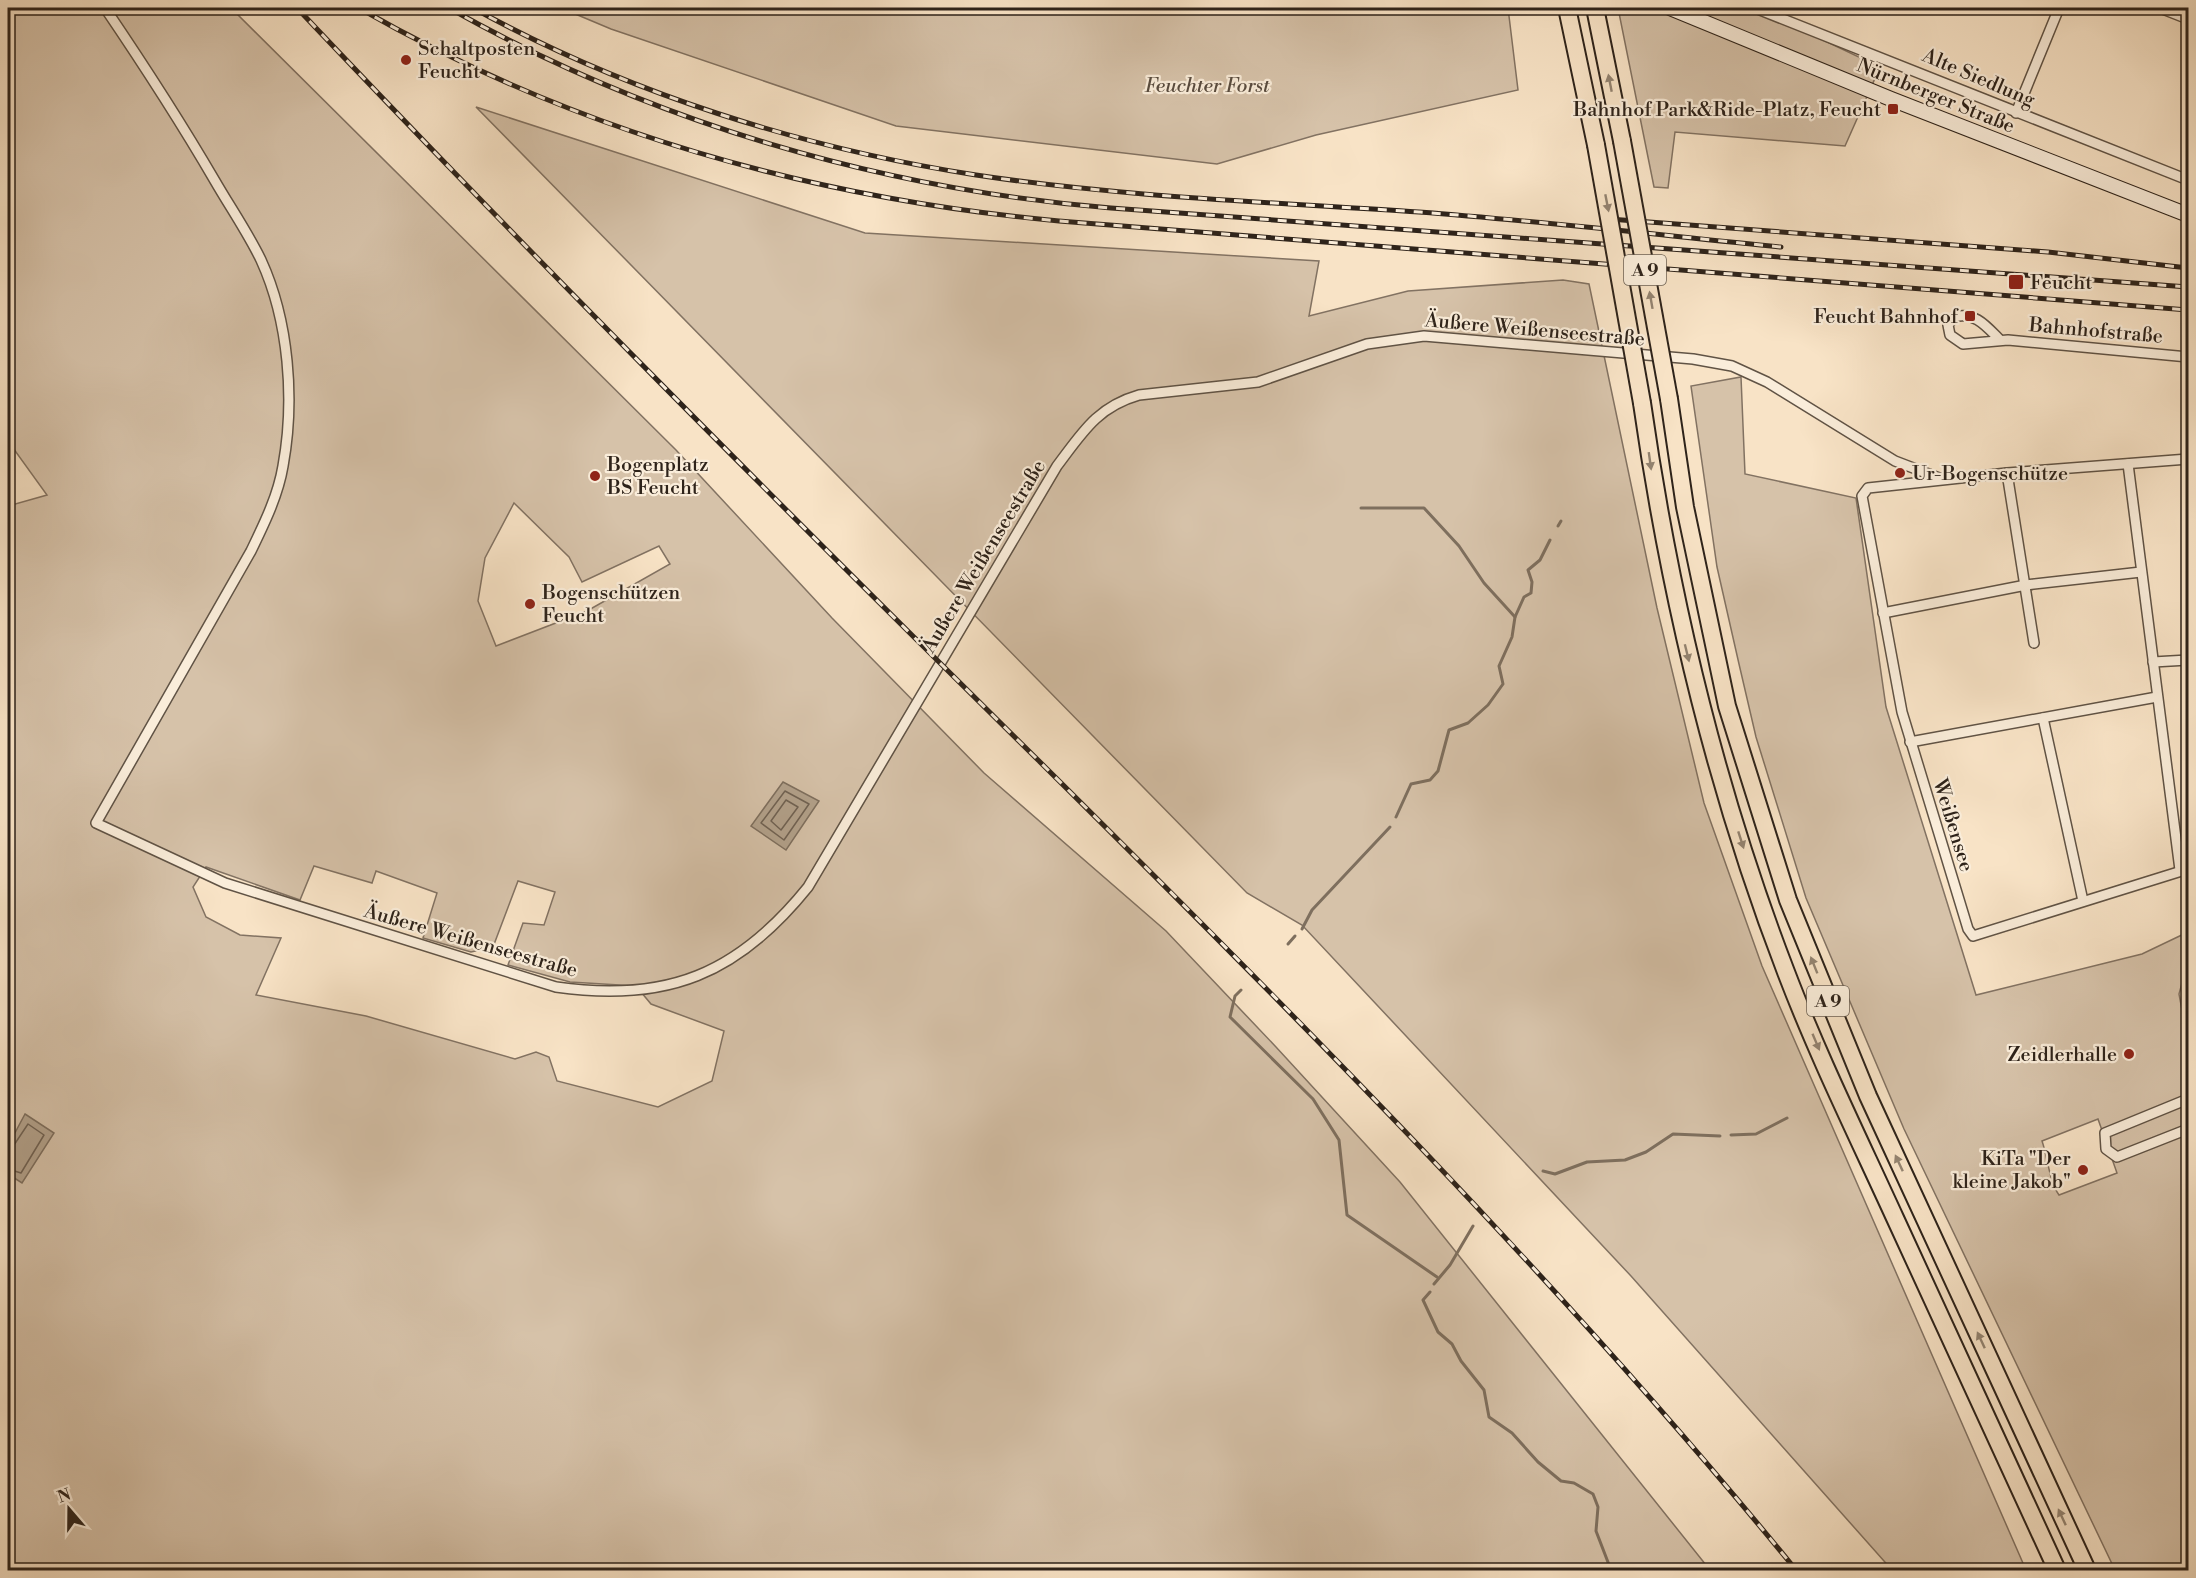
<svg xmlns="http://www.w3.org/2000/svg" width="2196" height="1578" font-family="'Libre Bodoni',serif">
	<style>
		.green { fill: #d6c2a9; stroke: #827262; stroke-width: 1.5; fill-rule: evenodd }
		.water { fill: #b3a28c; stroke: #7e6f5e; stroke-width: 1.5 }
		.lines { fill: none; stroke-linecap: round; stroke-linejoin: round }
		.shore { stroke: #706253; stroke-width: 1.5 }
		.stream { stroke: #7e6f5e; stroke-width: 3 }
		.street-casing { stroke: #605345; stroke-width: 12 }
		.secondary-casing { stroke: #2e231a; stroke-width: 16 }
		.highway-casing { stroke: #2e231a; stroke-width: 20 }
		.street { stroke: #faedda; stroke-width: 9 }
		.secondary { stroke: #faedda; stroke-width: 14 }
		.highway { stroke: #f8e3c6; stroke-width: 16 }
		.rail-casing { stroke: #2e231a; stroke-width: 5 }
		.rail { stroke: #faedda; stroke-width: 3; stroke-dasharray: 9; stroke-linecap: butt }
		.highway-bridge-casing { stroke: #2e231a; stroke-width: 20; stroke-linecap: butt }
		.highway-bridge { stroke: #f8e3c6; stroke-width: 16 }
		.oneway { fill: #938370 }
		.poi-dot { fill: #8f2418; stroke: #faedda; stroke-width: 2 }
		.labels { text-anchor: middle; stroke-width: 4.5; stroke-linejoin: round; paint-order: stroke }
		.shield { fill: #faedda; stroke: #6b6054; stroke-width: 1.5 }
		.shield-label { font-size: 18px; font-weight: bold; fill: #2e231a }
		.poi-label { font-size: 20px; fill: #2e231a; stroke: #faedda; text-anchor: start }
		.street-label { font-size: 20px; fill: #2e231a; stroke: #faedda }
		.park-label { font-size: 20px; font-style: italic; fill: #584b3e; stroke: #faedda }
	</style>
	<rect width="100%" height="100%" fill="#f8e3c6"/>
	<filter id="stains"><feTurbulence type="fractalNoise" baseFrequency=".00333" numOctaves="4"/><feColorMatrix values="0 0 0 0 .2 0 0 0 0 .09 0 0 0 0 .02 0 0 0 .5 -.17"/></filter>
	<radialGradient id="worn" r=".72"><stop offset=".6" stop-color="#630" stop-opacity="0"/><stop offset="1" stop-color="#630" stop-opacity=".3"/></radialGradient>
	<g class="green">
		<path d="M8,8H231L676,450L832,618L984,773L1166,931L1276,1047L1400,1182L1710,1570H8V506L47,495L8,441ZM514,503L569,557L582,582L659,546L670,564L587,611L496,646L478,601L485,558ZM314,866L372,883L376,871L437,893L423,938L471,952L493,947L518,881L555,892L544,925L523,923L508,965L570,982L636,986L651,1004L724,1031L712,1081L658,1107L557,1081L549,1057L536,1052L515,1059L366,1016L256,995L281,938L240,935L206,917L193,887L206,867L300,900Z"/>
		<polygon points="561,8 1508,8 1518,90 1316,135 1217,164 896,126 611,29"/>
		<polygon points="1618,8 1761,8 1760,10 1880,67 1845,146 1675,132 1668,188 1654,187"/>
		<polygon points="476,107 865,233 1319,261 1309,316 1408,291 1563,280 1589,284 1657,608 1704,803 1762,966 2026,1570 1892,1570 1631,1276 1302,925 1247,893"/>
		<path d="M1741,377L1745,474L1856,498L1886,707L1976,995L2142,954L2188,932V961L2179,994L2188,1042V1570H2115L1904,1129L1806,898L1756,737L1739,664L1717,567L1691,386ZM2098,1119L2117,1173L2059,1195C2049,1181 2048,1158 2042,1141Z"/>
	</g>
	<g class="water">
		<polygon points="783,782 819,801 786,850 751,826"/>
		<polygon points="25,1114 54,1133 22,1183 8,1174 8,1146"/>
	</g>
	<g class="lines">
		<g class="shore">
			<polygon points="785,791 809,804 784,840 761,823"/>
			<polygon points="786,800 798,807 781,830 771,821"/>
			<polyline points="8,1147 14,1145 28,1124 44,1135 21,1173 8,1169"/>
		</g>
		<g class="stream">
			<polyline points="1361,508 1424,508 1459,546 1484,583 1515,617"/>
			<polyline points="1558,526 1561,521"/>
			<polyline points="1396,817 1411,784 1430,780 1438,771 1449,730 1468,723 1488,705 1503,684 1499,666 1512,637 1515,617 1524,597 1531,593 1532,582 1528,570 1540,560 1550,540"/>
			<polyline points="1302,929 1312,910 1390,827"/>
			<polyline points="1288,944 1295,936"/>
			<polyline points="1241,990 1235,996 1230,1017 1313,1099 1339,1140 1347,1215 1437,1277"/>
			<polyline points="1731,1135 1756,1134 1787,1118"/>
			<polyline points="1543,1171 1555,1174 1587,1162 1625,1160 1646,1152 1673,1134 1720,1136"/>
			<polyline points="1434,1284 1450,1265 1473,1226"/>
			<polyline points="1430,1292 1423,1300 1438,1332 1452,1344 1461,1361 1484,1390 1489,1417 1512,1433 1538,1462 1561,1481 1574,1483 1593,1494 1598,1507 1596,1531 1611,1570"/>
		</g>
		<defs>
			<g id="street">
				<path d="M105,8C143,64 180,121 215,181C230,207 248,233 261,260C289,321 295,400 283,466C278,496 264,524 251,551L96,823L225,883L556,987C667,1003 738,974 808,887L1057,466C1082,433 1097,407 1139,395L1258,382L1367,344L1424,336L1693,359L1732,366L1767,382L1895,461L1942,479"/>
				<polyline points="1755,8 2188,180"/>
				<polyline points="2160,8 2188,19"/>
				<polyline points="2016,113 2059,8"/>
				<path d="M2000,340C1987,327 1975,311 1954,317L1948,325L1950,335L1963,344L2008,340L2188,357"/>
				<polyline points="2188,459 2007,473 1868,488 1862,496 1902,712 1968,929 1973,936 2188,869"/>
				<polyline points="2128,464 2180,870"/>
				<polyline points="2007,473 2034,643"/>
				<polyline points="1883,613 2026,585 2141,572"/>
				<polyline points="2153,662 2188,660"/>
				<polyline points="2043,718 2083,901"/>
				<polyline points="1910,742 2157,697"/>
				<polyline points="2188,1099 2105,1133 2106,1149 2117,1157 2188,1129"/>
			</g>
			<polyline id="secondary" points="1670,8 1891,99 2188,215"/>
			<g id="highway">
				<polyline points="1567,8 1596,145"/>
				<polyline points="1595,8 1622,141"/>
				<polyline points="1669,399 1685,507 1727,706 1788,900 1868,1096 2087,1570"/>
				<path d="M1642,403C1670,598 1715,788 1786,972C1818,1056 1858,1137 1895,1218C1949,1336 2003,1453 2057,1570"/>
			</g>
		</defs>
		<use href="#street" class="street-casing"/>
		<use href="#secondary" class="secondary-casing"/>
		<use href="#highway" class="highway-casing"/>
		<use href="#street" class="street"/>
		<use href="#secondary" class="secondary"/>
		<use href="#highway" class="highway"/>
		<defs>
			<g id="rail">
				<path d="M297,8C539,264 788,513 1038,760C1301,1021 1562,1283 1796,1570"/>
				<path d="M359,8C575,132 811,198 1059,221L2188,310"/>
				<path d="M449,8C651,122 880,189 1111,208L2188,287"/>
				<path d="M473,8C627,93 802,148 976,175C1122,197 1271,202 1419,212C1540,221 1660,235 1781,247"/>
				<polyline points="1609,219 2048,252 2188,268"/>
			</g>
		</defs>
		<use href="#rail" class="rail-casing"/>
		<use href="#rail" class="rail"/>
		<defs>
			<g id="highway-bridge">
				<polyline points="1622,141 1669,399"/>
				<polyline points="1596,145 1642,403"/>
			</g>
		</defs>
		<use href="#highway-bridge" class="highway-bridge-casing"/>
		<use href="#highway-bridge" class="highway-bridge"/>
	</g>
	<defs><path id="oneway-solid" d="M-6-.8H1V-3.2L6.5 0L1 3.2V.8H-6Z" transform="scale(1.5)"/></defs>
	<g class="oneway">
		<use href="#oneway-solid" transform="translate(1610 83) rotate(-101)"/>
		<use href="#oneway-solid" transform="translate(1607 203) rotate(79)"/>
		<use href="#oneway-solid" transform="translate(1651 300) rotate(-100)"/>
		<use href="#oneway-solid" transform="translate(1650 461) rotate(82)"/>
		<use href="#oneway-solid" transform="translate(1687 653) rotate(76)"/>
		<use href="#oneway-solid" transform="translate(1741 840) rotate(72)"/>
		<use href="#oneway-solid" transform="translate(1814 965) rotate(-112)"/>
		<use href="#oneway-solid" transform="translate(1816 1042) rotate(67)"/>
		<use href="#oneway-solid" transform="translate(1899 1163) rotate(-115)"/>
		<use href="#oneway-solid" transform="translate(1981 1340) rotate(-115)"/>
		<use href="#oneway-solid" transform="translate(2062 1517) rotate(-115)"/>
	</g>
	<g class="poi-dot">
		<circle cx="406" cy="60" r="6"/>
		<rect x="1887" y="103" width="12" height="12" rx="3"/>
		<rect x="2008" y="274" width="16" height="16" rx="3"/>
		<rect x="1964" y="310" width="12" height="12" rx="3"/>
		<circle cx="1900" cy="473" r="6"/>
		<circle cx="595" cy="476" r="6"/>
		<circle cx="530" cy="604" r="6"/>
		<circle cx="2129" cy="1054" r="6"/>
		<circle cx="2083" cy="1170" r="6"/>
	</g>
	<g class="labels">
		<g class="shield">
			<rect x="1624" y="255" width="42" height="30" rx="4.5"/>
			<rect x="1807" y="986" width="42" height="30" rx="4.5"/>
		</g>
		<g class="shield-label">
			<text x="1645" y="276">A 9</text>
			<text x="1828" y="1007">A 9</text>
		</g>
		<g class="poi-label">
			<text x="418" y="55">Schaltposten<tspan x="418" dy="23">Feucht</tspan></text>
			<text x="1881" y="116" text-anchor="end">Bahnhof Park&amp;Ride-Platz, Feucht</text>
			<text x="2030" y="289">Feucht</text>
			<text x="1958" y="323" text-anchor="end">Feucht Bahnhof</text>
			<text x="607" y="471">Bogenplatz<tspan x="607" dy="23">BS Feucht</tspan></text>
			<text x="1912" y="480">Ur-Bogenschütze</text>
			<text x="542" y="599">Bogenschützen<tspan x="542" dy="23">Feucht</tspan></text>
			<text x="2117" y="1061" text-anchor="end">Zeidlerhalle</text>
			<text x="2071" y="1165" text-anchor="end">KiTa "Der<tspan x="2071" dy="23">kleine Jakob"</tspan></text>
		</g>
		<g class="street-label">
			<text transform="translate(1979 77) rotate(23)" y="7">Alte Siedlung</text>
			<text transform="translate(1936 95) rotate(22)" y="7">Nürnberger Straße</text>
			<text transform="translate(1535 329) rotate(5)" y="7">Äußere Weißenseestraße</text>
			<text transform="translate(2096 330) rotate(5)" y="7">Bahnhofstraße</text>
			<text transform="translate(983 556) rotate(-59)" y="7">Äußere Weißenseestraße</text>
			<text transform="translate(1954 825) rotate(73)" y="7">Weißensee</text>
			<text transform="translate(471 940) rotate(16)" y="7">Äußere Weißenseestraße</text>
		</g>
		<g class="park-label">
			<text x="1207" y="92">Feuchter Forst</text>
		</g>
	</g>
	<rect width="2196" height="1578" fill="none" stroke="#f8e3c6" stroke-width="30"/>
	<rect x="9" y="9" width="2178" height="1560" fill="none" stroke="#2e231a" stroke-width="3"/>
	<rect x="15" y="15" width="2166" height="1548" fill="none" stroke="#2e231a" stroke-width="1.5"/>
	<g transform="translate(69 1509) rotate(340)" stroke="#faedda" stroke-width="4.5" paint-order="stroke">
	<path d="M0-4.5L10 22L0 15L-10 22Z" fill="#2e231a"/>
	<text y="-9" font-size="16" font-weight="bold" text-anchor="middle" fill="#2e231a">N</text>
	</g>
	<rect width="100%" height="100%" filter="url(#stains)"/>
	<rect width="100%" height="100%" fill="url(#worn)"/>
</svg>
